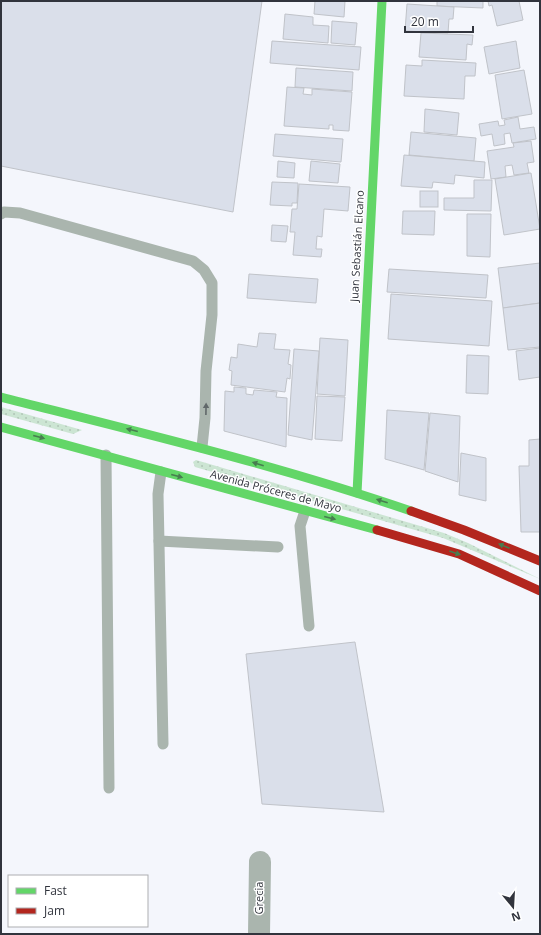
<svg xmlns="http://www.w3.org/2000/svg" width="541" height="935" font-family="'Open Sans',sans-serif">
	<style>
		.grass { fill: url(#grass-dots) }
		.building { fill: #dadfea; stroke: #c0c3c9 }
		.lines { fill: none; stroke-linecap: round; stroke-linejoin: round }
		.lane { stroke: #aab5ae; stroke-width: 11 }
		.street { stroke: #aab5ae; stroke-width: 22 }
		.fast { stroke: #63d668; stroke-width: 9 }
		.jam { stroke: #b3261e; stroke-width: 9 }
		.oneway { fill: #61686a }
		.oneway2 { fill: #487d50 }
		.labels { text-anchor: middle; stroke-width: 3; stroke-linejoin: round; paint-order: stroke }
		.street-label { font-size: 11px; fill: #31343d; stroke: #fff }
	</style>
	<defs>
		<pattern id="grass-dots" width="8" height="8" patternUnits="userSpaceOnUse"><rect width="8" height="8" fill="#cce5d3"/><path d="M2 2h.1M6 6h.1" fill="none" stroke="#b0c5b6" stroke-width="1.8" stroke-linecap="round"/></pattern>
	</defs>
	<rect width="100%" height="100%" fill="#f4f6fc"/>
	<g class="grass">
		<polygon points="1,407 82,430 73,434 1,414"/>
		<polygon points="196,460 444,533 468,543 540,579 443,538 195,467 193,462"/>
	</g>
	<g class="building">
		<polygon points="1,1 262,1 233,212 1,166"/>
		<polygon points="315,1 345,1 344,17 314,14"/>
		<polygon points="437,1 483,1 483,8 437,6"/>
		<polygon points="488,1 519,1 523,20 497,26 492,5 489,6"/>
		<polygon points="407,4 454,7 453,19 449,19 448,33 405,31"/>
		<polygon points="285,14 313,17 313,25 329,26 328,43 283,39"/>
		<polygon points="332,21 357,23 355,45 331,43"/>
		<polygon points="421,33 473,35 472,45 467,44 466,60 419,57"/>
		<polygon points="272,41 361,47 359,70 270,63"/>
		<polygon points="516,41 520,68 489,74 484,47"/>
		<polygon points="422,60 476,63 475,76 465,76 464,99 404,96 406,65 422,66"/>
		<polygon points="296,68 353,72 352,91 295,87"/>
		<polygon points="524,70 532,114 502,119 495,75"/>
		<polygon points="287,87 304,88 303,94 312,95 312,89 352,92 349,131 333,130 333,125 329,125 329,129 284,126"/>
		<polygon points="425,109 459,113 457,135 424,132"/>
		<polygon points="518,117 520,129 534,127 536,139 512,143 510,133 504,134 505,144 494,146 492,134 481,136 479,124 498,121 499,126 505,125 504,120"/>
		<polygon points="411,132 476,138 474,161 409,155"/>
		<polygon points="275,134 343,139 341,162 273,156"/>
		<polygon points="531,141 534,162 527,163 529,173 514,175 512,165 505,166 506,177 491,179 487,151 514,147 513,143"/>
		<polygon points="404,155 485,162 484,178 455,175 454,184 433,182 432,188 401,186"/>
		<polygon points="278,161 295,163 294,178 277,177"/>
		<polygon points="311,161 340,164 338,183 309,181"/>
		<polygon points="531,173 540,229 504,235 495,179"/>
		<polygon points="474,180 492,180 491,211 444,210 444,198 474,198"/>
		<polygon points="272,182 298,183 297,203 292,203 292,206 270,205"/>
		<polygon points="299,184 350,187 348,211 324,209 322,237 317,236 316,249 322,249 321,257 293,255 295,232 290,232 292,209 297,209"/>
		<rect x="420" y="191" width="18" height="16"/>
		<polygon points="403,211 435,211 434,235 402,234"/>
		<polygon points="467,214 491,214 490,257 467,256"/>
		<polygon points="272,225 288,226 286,242 271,241"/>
		<polygon points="540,263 540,303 503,308 498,268"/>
		<polygon points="389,269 488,275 486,298 387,292"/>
		<polygon points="249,274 318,279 316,303 247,298"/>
		<polygon points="391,294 492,301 489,346 388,339"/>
		<polygon points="540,303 540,347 508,350 503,308"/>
		<polygon points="259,333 276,334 274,349 290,350 288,364 291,365 290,379 287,378 285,392 231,385 232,371 229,370 231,357 237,358 238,344 257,347"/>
		<polygon points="320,338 348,340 345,396 317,394"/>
		<polygon points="540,348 540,377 519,380 516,351"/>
		<polygon points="294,349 319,351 312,440 288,435"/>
		<polygon points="467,355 489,356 488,394 466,393"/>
		<polygon points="234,387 246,388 246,394 253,395 254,390 277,392 276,397 287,398 286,447 224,431 225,391 234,392"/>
		<polygon points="317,396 345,397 342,441 315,439"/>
		<polygon points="387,410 429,413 424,470 385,459"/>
		<polygon points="430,413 460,416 458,482 425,471"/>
		<polygon points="540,439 540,532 521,532 519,466 529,466 529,440"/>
		<polygon points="461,453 486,458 486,501 459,495"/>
		<polygon points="355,642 384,812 262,804 246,654"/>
	</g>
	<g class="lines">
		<g class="lane">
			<polyline points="1,214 4,212 20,213 193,261 204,270 212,283 212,315 206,371 205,418 202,447"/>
			<polyline points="106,455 109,788"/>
			<polyline points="161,472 158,494 163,744"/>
			<polyline points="305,511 300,526 309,626"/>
			<polyline points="159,541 278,547"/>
		</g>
		<polyline class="street" points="259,934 260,862"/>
		<g class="fast">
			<path d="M1,397C139,432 277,465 411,511"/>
			<polyline points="1,427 377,530"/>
			<polyline points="357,493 382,1"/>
		</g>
		<g class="jam">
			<polyline points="411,511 464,530 540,561"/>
			<polyline points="377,530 459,554 540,591"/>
		</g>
	</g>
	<defs><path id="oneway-solid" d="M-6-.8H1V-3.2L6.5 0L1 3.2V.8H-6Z"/></defs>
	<use class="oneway" href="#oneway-solid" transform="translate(206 409) rotate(-89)"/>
	<g class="oneway2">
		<use href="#oneway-solid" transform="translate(132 430) rotate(-166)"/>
		<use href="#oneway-solid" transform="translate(39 437) rotate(15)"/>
		<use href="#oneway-solid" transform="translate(258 464) rotate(-163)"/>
		<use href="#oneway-solid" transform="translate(177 476) rotate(15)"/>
		<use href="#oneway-solid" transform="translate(382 501) rotate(-162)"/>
		<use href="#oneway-solid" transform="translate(330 518) rotate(14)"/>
		<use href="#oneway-solid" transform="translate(504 546) rotate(-158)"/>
		<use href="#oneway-solid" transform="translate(455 553) rotate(19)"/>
	</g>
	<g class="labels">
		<g class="street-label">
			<text transform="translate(357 246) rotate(-87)" y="4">Juan Sebastián Elcano</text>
			<text transform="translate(276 491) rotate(15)" y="4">Avenida Próceres de Mayo</text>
			<text transform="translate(259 898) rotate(-90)" y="4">Grecia</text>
		</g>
	</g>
	<rect width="541" height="935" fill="none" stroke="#31343d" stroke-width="4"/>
	<rect x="8" y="875" width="140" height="52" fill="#ffffff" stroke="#adaeb1"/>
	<rect x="16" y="888" width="20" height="6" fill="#63d668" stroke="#adaeb1"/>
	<text x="44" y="895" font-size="12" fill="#31343d">Fast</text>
	<rect x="16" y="908" width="20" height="6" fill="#b3261e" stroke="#adaeb1"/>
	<text x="44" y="915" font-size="12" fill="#31343d">Jam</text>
	<g transform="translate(513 907) rotate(162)" stroke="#ffffff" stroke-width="3" paint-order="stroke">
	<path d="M0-3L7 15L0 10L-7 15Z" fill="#31343d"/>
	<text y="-6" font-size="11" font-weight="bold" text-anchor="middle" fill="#31343d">N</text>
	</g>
	<path d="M405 26v6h68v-6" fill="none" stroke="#31343d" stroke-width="2"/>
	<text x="411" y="26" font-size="12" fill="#31343d" stroke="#ffffff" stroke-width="3" paint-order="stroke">20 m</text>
</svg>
